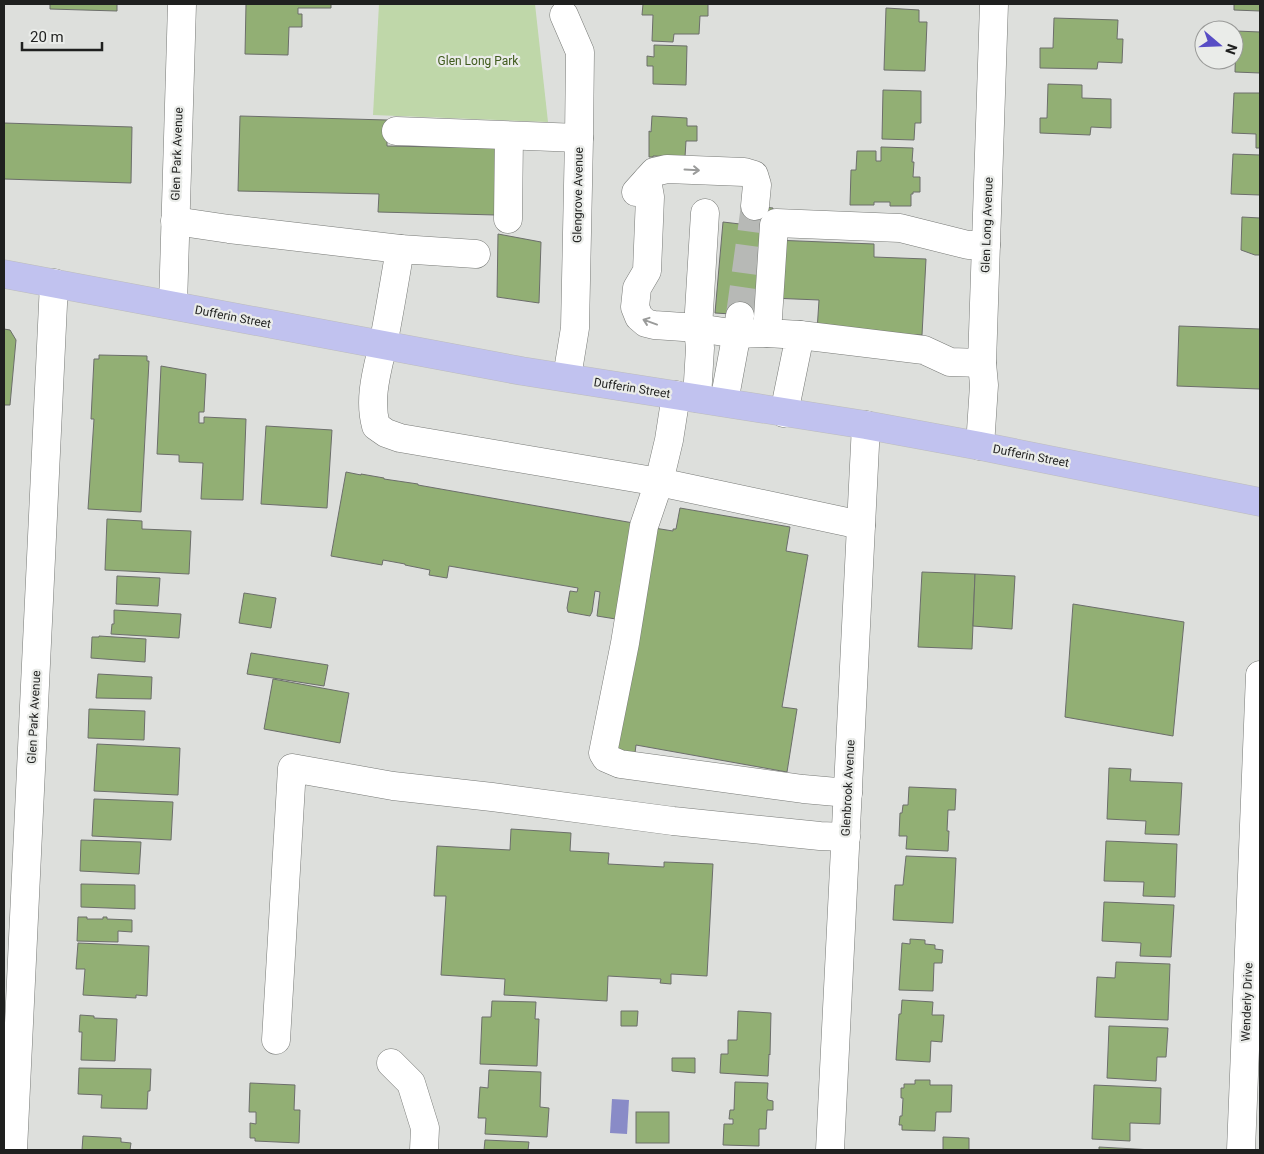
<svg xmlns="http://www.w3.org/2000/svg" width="1264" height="1154" font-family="Roboto,sans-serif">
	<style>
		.green { fill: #bfd7a9 }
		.water { fill: #898bc7 }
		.building { fill: #92af74; stroke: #6c6e6b }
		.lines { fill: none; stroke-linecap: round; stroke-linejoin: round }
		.minor-tunnel { stroke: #b7b9b6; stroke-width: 28; stroke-dasharray: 28 14; stroke-linecap: butt }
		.minor-casing { stroke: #787a77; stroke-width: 29 }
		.major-casing { stroke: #bcbcbc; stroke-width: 29 }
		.minor { stroke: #fff; stroke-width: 28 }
		.major { stroke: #c1c2ef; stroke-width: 28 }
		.oneway { stroke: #9a9b9a }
		.labels { text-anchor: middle; stroke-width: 4.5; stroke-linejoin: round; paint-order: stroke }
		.park-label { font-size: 12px; fill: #3f5a1c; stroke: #eaece9 }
		.street-label { font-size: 12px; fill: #1f201f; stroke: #eaece9 }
	</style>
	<rect width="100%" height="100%" fill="#dddfdc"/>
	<polygon class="green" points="379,4 535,4 548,122 373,115"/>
	<polygon class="water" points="612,1099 629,1100 627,1134 610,1133"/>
	<g class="building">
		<polygon points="50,4 117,4 117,11 50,9"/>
		<polygon points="246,4 331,4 331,8 298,8 298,14 302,14 302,27 289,27 288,55 245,54"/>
		<polygon points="643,4 708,4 708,16 700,16 699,34 674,34 673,42 652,41 653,15 642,15"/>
		<polygon points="1234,4 1260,4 1260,11 1234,10"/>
		<polygon points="886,8 919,10 919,22 927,22 925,71 884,70"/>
		<polygon points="1054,18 1118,20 1117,39 1123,39 1122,63 1098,62 1097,69 1040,68 1040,48 1053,48"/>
		<polygon points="1236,31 1260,32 1260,73 1235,72"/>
		<polygon points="654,45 687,46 686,85 653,84 653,66 647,66 647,56 654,57"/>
		<polygon points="1048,84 1082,85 1082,98 1111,99 1111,128 1091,127 1090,135 1040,133 1040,118 1047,118"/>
		<polygon points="883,90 921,91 921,123 915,123 914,140 882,139"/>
		<polygon points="1234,93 1260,93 1260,148 1256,148 1256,134 1232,133"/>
		<polygon points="240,116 387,120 387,146 498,148 496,215 378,212 379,194 238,191"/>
		<polygon points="652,116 687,118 687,126 697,126 697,141 686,141 685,157 653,156 653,157 649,157 649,131 651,132"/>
		<polygon points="4,123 132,127 131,183 4,179"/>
		<polygon points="881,147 913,148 912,162 914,162 913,177 920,177 920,192 913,192 913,194 911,194 911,206 890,206 890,202 874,202 874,205 850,205 851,170 856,170 857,151 876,151 876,161 881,161"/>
		<polygon points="1233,154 1260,155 1260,195 1231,194"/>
		<polygon points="742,205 773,208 764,305 749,304 748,315 715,313 723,222 740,224"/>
		<polygon points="1242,217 1260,218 1260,255 1255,255 1241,250"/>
		<polygon points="498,234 541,242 539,303 497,297"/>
		<polygon points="774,240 874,244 874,257 926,259 922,335 817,331 819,300 771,298"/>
		<polygon points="1179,326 1260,329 1260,389 1177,386"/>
		<polygon points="4,329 10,330 16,340 10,405 4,405"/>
		<polygon points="99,355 147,356 147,361 149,361 141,512 88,509 94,419 91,419 94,359 99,359"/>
		<polygon points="161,366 206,374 204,412 199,412 199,423 204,423 204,417 246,419 243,500 201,499 203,463 179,462 179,455 157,454"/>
		<polygon points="266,426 332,430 327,508 261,504"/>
		<polygon points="346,472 361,475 361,474 384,478 384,479 418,484 418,485 639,524 622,620 597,616 600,592 595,591 592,612 590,616 568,612 567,608 570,591 577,592 578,588 449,566 447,578 429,575 430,570 405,565 405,564 383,560 382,565 331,556"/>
		<polygon points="680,508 790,527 786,551 808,555 782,707 797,709 787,772 636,745 634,761 606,756 648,527 673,531 673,529 676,529"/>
		<polygon points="107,519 142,521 142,529 191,531 189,574 105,570"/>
		<polygon points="922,572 975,574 972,649 918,647"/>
		<polygon points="975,574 1015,576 1012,629 973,626"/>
		<polygon points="117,576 160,578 158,606 116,604"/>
		<polygon points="244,593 276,598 271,628 239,623"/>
		<polygon points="1073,604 1184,622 1173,736 1065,717"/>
		<polygon points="114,610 181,614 179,638 111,634 112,624 114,624"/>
		<polygon points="99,636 146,639 145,662 91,658 92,637 99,637"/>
		<polygon points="251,653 328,665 324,686 247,674"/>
		<polygon points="98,674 152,677 151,699 96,698"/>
		<polygon points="273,679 349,693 340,743 264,729"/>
		<polygon points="89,709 145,711 144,740 88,738"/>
		<polygon points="97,744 180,748 178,795 94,791"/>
		<polygon points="1109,768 1131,769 1130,781 1182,783 1179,835 1145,834 1146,821 1107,819"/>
		<polygon points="909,787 956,789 955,810 948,810 947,831 949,831 948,851 906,849 907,836 899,836 900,813 902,813 903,805 908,805"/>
		<polygon points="94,799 173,802 171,840 92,836"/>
		<polygon points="511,829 571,833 570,851 609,853 608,864 664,867 664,862 713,864 707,976 671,974 671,984 660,983 661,979 608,976 607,1001 504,995 505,979 441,975 446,896 434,896 437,846 510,850"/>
		<polygon points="81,840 141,842 139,874 80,871"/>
		<polygon points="1106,841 1177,844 1175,897 1143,896 1144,882 1104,881"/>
		<polygon points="906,856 956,858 953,923 893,920 895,885 903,885"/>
		<polygon points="81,884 135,885 135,909 81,907"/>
		<polygon points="1104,902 1174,905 1171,957 1140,956 1141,943 1102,941"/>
		<polygon points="78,917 87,917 87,919 103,919 103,917 107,917 107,919 132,920 132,932 118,931 118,942 77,941"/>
		<polygon points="910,939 925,940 925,944 935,945 935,949 943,950 942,963 934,963 933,991 899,990 902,943 910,944"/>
		<polygon points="78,943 149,946 147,996 136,995 136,998 83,995 85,969 76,969"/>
		<polygon points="1116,962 1170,964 1168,1020 1095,1017 1097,977 1115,978"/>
		<polygon points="902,1000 933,1002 932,1015 944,1015 942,1042 931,1041 930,1062 896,1060 899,1014 901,1014"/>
		<polygon points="492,1001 536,1002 535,1019 539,1019 537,1066 480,1064 482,1017 491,1017"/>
		<polygon points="621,1011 638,1011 637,1026 621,1026"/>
		<polygon points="738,1011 771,1013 770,1055 769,1054 768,1076 720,1073 721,1054 728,1054 728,1040 737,1040"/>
		<polygon points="80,1015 94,1016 94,1018 117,1019 115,1061 81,1060 82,1032 79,1032"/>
		<polygon points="1109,1026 1168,1028 1166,1057 1157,1057 1156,1081 1107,1078"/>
		<polygon points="672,1058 695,1058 695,1073 672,1071"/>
		<polygon points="79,1068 151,1069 150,1091 148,1091 147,1109 101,1108 102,1095 78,1094"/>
		<polygon points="489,1070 541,1072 540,1107 549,1108 547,1137 485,1134 486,1118 478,1118 480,1087 488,1088"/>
		<polygon points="915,1080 930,1080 930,1085 952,1085 951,1112 936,1112 935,1131 902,1130 902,1125 899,1125 900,1116 902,1116 903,1098 901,1098 901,1088 904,1088 904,1084 915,1084"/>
		<polygon points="735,1082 768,1083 767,1098 768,1100 773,1101 773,1110 767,1110 766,1129 759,1129 759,1146 723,1145 724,1124 733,1124 733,1119 729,1119 730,1110 734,1110"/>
		<polygon points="250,1083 295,1085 294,1110 300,1110 299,1143 255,1141 255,1138 250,1138 250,1123 256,1124 256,1112 249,1112"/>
		<polygon points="1094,1085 1161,1088 1160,1124 1130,1123 1130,1141 1092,1139"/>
		<rect x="636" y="1112" width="33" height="31"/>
		<polygon points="83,1136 121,1138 121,1142 131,1143 130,1150 82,1150"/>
		<polygon points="943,1137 969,1138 969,1150 943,1150"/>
		<polygon points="485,1140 529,1142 528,1150 484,1150"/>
		<polygon points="1099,1147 1153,1150 1099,1150"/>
	</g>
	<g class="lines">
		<polyline class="minor-tunnel" points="740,315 755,206"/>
		<defs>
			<g id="minor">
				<polyline points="564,15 580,52 579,138 575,328 567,377"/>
				<polyline points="396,131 579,138"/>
				<polyline points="647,180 650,197 647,271 637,288 635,307 639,317 646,323 654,325 698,328 737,334 767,333"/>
				<polyline points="636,192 654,172 667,169 744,172 754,175 757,185 755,206"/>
				<polyline points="508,219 509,136"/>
				<polyline points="175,221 229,229 400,249"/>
				<path d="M476,254L400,249C395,279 390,309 384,340C378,368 368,397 376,426L386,433L400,438L659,482L861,525"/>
				<polyline points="173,305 182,4"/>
				<polyline points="800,335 924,350 950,362 982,363"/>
				<polyline points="676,395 669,440 659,482 644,526 625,643 603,753 606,758 620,764 803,789 848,793"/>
				<polyline points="697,398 700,348 698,328 705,213"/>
				<polyline points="724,402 740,316"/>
				<polyline points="784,413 800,335 767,333 774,225 776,223 900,228 968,245 986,245"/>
				<polyline points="980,446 984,385 982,363 994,4"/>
				<polyline points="276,1040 292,768 393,786 492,797 673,821 820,836 846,837"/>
				<polyline points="391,1063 411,1083 425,1128 424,1150"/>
				<polyline points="13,1150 54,283"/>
				<polyline points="830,1150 866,425"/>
				<polyline points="1241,1150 1260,675"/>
			</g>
			<polyline id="major" points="4,274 522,371 866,425 980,446 1260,502"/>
		</defs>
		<use href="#minor" class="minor-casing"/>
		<use href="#major" class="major-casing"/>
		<use href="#minor" class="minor"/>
		<use href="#major" class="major"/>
	</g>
	<defs><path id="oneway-shaft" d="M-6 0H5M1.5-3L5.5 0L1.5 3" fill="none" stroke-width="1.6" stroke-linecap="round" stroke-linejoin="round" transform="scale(1.25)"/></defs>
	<g class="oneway">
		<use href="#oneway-shaft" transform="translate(692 170) rotate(3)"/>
		<use href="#oneway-shaft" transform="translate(650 322) rotate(-160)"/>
	</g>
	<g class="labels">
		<g class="park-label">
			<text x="478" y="65">Glen Long Park</text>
		</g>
		<g class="street-label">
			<text transform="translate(177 154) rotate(-88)" y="4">Glen Park Avenue</text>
			<text transform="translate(578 195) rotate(-89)" y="4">Glengrove Avenue</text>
			<text transform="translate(987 225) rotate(-88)" y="4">Glen Long Avenue</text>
			<text transform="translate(233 317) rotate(11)" y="4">Dufferin Street</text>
			<text transform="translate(632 388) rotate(9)" y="4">Dufferin Street</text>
			<text transform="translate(1031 456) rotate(11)" y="4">Dufferin Street</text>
			<text transform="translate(34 717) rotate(-87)" y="4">Glen Park Avenue</text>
			<text transform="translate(848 788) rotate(-87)" y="4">Glenbrook Avenue</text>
			<text transform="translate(1247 1002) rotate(-88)" y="4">Wenderly Drive</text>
		</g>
	</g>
	<rect width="1264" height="1154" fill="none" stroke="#1f201f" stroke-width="10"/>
	<g transform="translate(1219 45) rotate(109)"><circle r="24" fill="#eaece9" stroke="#999a98"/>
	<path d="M0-4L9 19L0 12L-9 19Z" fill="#584dc5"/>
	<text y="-8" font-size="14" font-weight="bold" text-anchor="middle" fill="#1f201f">N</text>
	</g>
	<path d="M22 42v8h80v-8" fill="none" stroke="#1f201f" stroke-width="2.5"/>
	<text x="30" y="42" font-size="15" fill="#1f201f" stroke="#eaece9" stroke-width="4" paint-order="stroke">20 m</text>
</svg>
